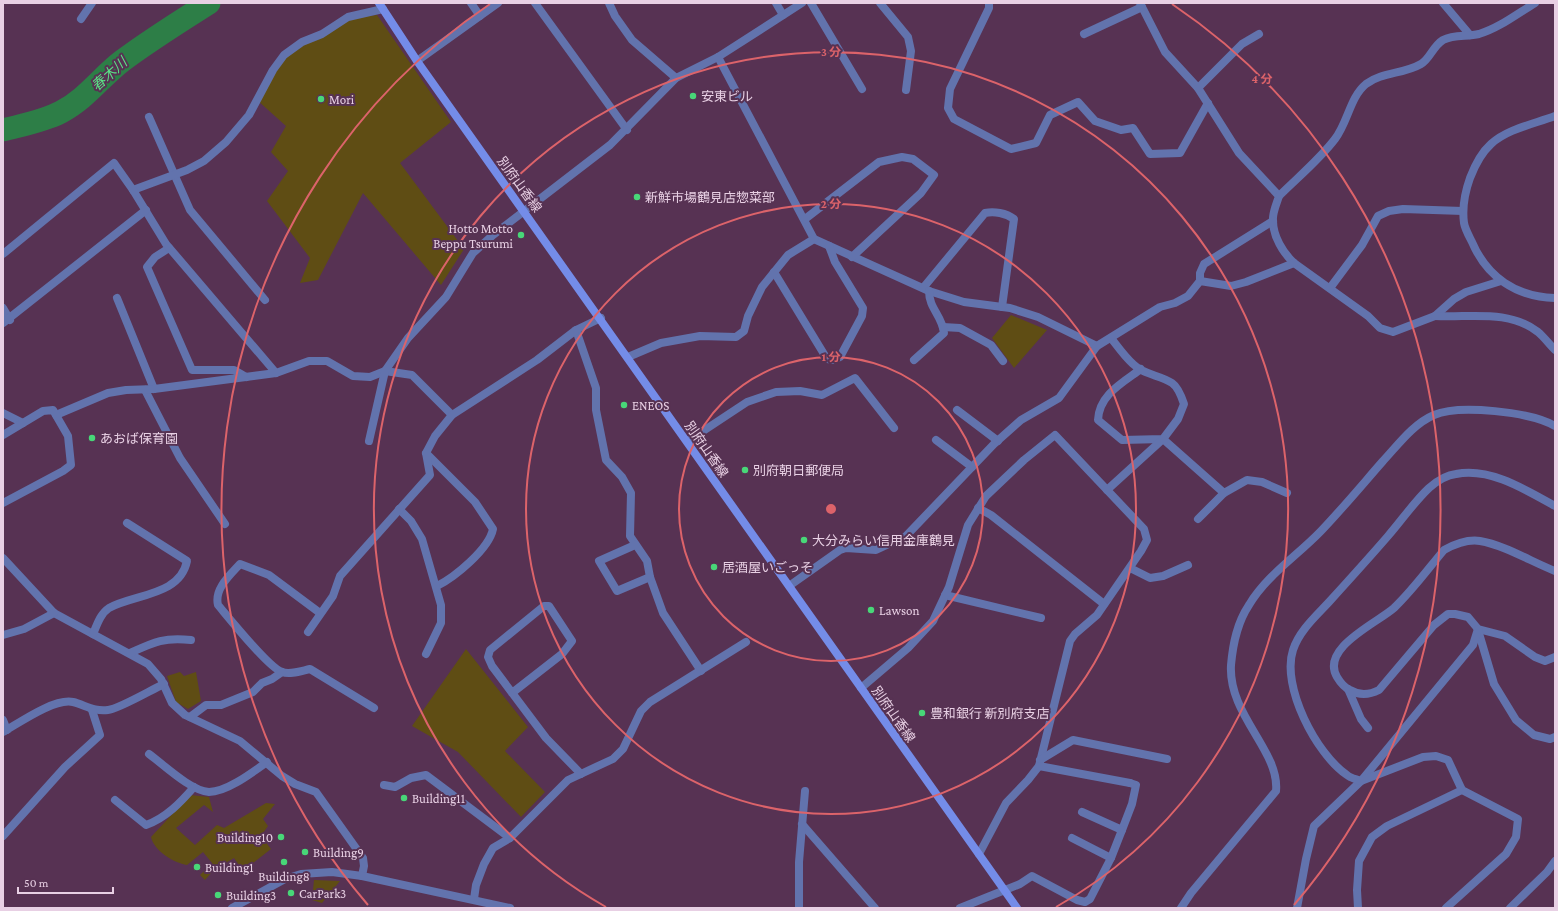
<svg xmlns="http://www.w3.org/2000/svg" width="1558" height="911" font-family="'Crimson Pro','Noto Sans JP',serif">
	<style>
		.green { fill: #5f4d14 }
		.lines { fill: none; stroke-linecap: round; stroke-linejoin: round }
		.river { stroke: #2d7e47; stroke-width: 23 }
		.service { stroke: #6273ad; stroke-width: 8 }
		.minor { stroke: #6273ad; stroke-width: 8 }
		.tertiary { stroke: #6273ad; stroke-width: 8 }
		.secondary { stroke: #748ce8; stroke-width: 8 }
		.ring { fill: none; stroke: #dc636a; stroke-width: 2 }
		.poi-dot { fill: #48d778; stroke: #573253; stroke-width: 1.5 }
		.labels { text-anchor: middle; stroke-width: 4; stroke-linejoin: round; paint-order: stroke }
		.poi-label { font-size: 13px; fill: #e8d0e4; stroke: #573253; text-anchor: start }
		.street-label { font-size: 13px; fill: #e8d0e4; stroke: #573253 }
		.water-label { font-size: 14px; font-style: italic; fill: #5ae185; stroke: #573253 }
		.centre { fill: #dc636a; stroke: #573253; stroke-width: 2 }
		.ring-label { font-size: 12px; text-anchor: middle; font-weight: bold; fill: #dc636a; stroke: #573253; stroke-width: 4; stroke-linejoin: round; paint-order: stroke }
	</style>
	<rect width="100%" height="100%" fill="#573253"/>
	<g class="green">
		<polygon points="377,15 451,122 400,163 464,249 441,285 363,193 318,280 300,283 310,258 267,201 288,171 271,152 286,126 257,100 289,50 344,19"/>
		<polygon points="1011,315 1047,330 1014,368 992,338"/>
		<polygon points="466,649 528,727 505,751 545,792 521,817 458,752 412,726"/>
		<polygon points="180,672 184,676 196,672 201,701 188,709 176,702 167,676"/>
		<path d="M190,795L209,797L213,812L204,805L176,828L195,845L217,825L224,828L266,803L275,804L263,819L268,826L261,836L271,849L243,871L234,858L213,871L205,880L200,875L212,863L203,852L187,865C174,863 154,851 151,837Z"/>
		<polygon points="314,880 340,881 322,903 312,900"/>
	</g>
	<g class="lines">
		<path class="river" d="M3,130C22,125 44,121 61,112C86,99 101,77 122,61C150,40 179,22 209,3"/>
		<g class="service">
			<polyline points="688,441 747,402 776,392 800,391 822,395 855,378 894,428"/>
			<polyline points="1348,689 1361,719 1368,728"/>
			<polyline points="1082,812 1122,830 1132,804 1136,785 1130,783"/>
			<polyline points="1072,838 1111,858 1122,830"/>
			<polyline points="1005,890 1020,884 1032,876 1077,900 1085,902 1090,899 1111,858"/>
		</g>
		<g class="minor">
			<polyline points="471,3 480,16"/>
			<polyline points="535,3 627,130"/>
			<polyline points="609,3 615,16 632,40 676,78"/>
			<polyline points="776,3 783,15"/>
			<polyline points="811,3 862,89"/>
			<polyline points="880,3 908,37 911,51 906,90"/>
			<polyline points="989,3 989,8 950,89 948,108 954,119 1011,149 1036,143 1050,115 1078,102 1095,121 1121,130 1133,128 1150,154 1180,153 1208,103"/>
			<path d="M1140,3L1165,52L1198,88L1239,153L1279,196C1277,203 1272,213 1273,221C1273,236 1283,253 1294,263L1368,316L1380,328L1393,332L1435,316L1454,299L1466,292L1501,281"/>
			<polyline points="1443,3 1470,35"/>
			<polyline points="81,19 92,3"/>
			<polyline points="1084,34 1142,7"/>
			<polyline points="718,57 814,239 929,291 964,302 1010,308 1038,317 1097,346"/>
			<polyline points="417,61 498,3"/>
			<polyline points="1198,88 1242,44 1259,34"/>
			<polyline points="149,117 190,210 265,300"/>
			<polyline points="133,190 187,170 204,161 226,142 249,115 273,70 284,55 302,42 322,34 348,17 383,9"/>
			<path d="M1279,196C1298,177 1319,160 1335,139C1348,122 1350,97 1366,84C1382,72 1404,74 1421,64C1430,59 1433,46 1443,40C1454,34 1467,37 1479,34C1499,28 1517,14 1535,3"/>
			<polyline points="805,219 879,162 902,157 913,159 934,175 921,193 852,257"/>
			<polyline points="169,248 155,257 147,267 192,370 234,370 246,377"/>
			<polyline points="3,254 114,163 133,190 166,244 276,373"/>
			<polyline points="774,272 827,359 834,360 840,357 862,316 863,308 835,262 829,246"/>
			<polyline points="1200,281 1200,273 1204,264 1273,221"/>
			<path d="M923,288L985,213C994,211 1006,213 1014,219L1002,307"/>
			<polyline points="1330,288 1362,245 1378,216 1389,211 1403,209 1463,211"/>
			<polyline points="117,298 154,389"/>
			<polyline points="3,308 10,320"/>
			<path d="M1435,316C1470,318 1508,309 1538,332C1544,337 1549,344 1555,350"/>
			<polyline points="3,323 146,210"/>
			<polyline points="943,327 960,328 991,345 1003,361"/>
			<polyline points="576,330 596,388 596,410 606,460 622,477 631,493 630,536 647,561 650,577 663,613 701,671"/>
			<path d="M1111,338C1118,347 1125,357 1133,364C1144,375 1160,375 1172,383C1178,387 1182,398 1184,404L1178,419L1163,439L1122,440L1098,420C1099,395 1122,383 1141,369"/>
			<polyline points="628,357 661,343 700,336 736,337 744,331 748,316 762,287 788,255 814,239"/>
			<path d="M914,360L944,333C942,315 929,309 929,291"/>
			<polyline points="145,390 180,458 225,524"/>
			<polyline points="957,410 998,441"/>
			<polyline points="3,413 23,423"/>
			<polyline points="56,415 108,393 126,390 154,389 276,373 309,361 327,361 353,376 370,377 385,371 412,375 452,415"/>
			<polyline points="3,435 43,411 53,410 68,436 71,465 63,471 3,503"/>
			<polyline points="936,440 972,467"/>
			<polyline points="369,441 385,371 408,338 446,297 473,253 493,235 610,145 676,78 718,57 802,3"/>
			<path d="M426,453L475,502L493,529C489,549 455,577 437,586"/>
			<polyline points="1107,490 1163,439 1224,493 1247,480 1262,482 1287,493"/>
			<polyline points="978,508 991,515 1104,604"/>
			<polyline points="399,509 411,521 422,539 441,605 441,623 426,654"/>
			<polyline points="1198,519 1224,493"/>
			<polyline points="635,545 599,561 617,591 650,577"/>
			<polyline points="3,558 54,613 148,664 161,679 172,703 185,715 240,741 282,776 295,784 316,792 363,858 364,866 362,876"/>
			<polyline points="1130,568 1150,578 1163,576 1188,565"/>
			<path d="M1555,571C1532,562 1504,545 1480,541C1467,539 1455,544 1444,550C1428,569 1412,591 1394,608C1377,623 1320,648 1337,677C1340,682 1345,688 1350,690C1360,696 1369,695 1379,690L1434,625L1448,614H1455L1468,617L1478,629L1505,636L1535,657L1545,661L1555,657"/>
			<polyline points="789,586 840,550 846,548 876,550 906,536 994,444 1021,420 1059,398 1097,346 1160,307 1175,303 1188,296 1200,281 1231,286 1246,282 1294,263"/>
			<polyline points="945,595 1041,618"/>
			<path d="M320,613L269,575L240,564C230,575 214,589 218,605C229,618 269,668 282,672C290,675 301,671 310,669L374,708"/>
			<polyline points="1478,630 1494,684 1516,720 1534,735 1550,739 1555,737"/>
			<polyline points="308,632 333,596 340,576 430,475 426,453 435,436 452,415 537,360 576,330 601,318"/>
			<path d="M93,634C97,625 100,614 109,608C134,594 180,596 187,561L127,523"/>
			<polyline points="3,635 24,629 54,613"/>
			<path d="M130,653C154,642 164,637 191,640"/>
			<polyline points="861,688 908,648 933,621 949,587 968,525 986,496 1024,460 1055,435 1144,529 1147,540 1141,551 1097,615 1075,634 1070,641 1039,766 1028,780 1006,803 979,854"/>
			<polyline points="512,693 562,654 572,641 549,606 544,606 490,650 488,657 492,666 546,738 581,774"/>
			<polyline points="190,717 206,705 221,705 253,692 262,683 272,679 282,672"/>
			<polyline points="3,720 7,730"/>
			<path d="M3,732C19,723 54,698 73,702C85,705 94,712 108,710C119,709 151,690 164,684"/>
			<path d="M149,754C164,765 191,791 209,792C227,792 253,772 267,762"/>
			<polyline points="1040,760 1073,740 1167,759"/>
			<polyline points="1039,766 1130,783"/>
			<polyline points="384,785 395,787 411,778 426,775 510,838"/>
			<path d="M115,800L146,825C166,818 181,802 194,787"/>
			<polyline points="802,824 875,908"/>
			<polyline points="3,836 65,767 100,735 92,710"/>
			<polyline points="474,899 476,885 484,864 493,848 510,838 568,780 613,759 623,749 641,711 650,702 746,642"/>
			<polyline points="799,908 799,862 805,791"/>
			<polyline points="960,908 1005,890"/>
			<path d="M1181,908L1191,893L1276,791C1280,751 1228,715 1231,665C1233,643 1237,623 1249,605C1267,575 1297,556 1321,531C1342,509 1362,485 1383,461C1398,445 1413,424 1434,415C1459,404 1531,412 1555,426"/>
			<polyline points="1297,908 1306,859 1314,826 1361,781 1473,645 1478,629"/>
			<polyline points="1358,908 1357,890 1359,861 1372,837 1387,826 1462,790"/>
			<path d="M1446,908L1506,854L1516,837L1518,819L1462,790L1448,760L1436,756L1423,757L1361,781C1356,779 1350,778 1347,775C1316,754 1281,686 1293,650C1299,631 1316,616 1329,602C1349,580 1369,558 1388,536C1402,520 1414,502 1429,488C1437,481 1446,475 1456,474C1490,467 1526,490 1555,506"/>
			<polyline points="1510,908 1547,872 1555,861"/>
		</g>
		<g class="tertiary">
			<path d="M1555,116C1534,124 1507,129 1491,144C1481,153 1475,165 1470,178C1465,192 1462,208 1464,223C1465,229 1469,236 1472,242C1487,277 1516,297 1555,298"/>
			<polyline points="232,908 285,879 301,874 332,872 362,876 510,908"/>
		</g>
		<polyline class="secondary" points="379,3 417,61 1017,908"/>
	</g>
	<g class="ring">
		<circle cx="831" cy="509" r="152"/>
		<circle cx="831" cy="509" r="305"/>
		<path d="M606 907A457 457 0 1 1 1056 907"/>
		<path d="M368 905A609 609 0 0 1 490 4M1172 4A609 609 0 0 1 1294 905"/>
	</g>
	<g class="poi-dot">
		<circle cx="693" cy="96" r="4"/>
		<circle cx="321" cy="99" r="4"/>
		<circle cx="637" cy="197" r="4"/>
		<circle cx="521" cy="235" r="4"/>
		<circle cx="624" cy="405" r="4"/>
		<circle cx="92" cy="438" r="4"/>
		<circle cx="745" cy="470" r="4"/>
		<circle cx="804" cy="540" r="4"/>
		<circle cx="714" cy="567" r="4"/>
		<circle cx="871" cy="610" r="4"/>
		<circle cx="922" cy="713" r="4"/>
		<circle cx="404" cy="798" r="4"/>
		<circle cx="281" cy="837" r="4"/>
		<circle cx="305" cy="852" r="4"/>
		<circle cx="284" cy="862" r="4"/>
		<circle cx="197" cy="867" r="4"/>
		<circle cx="291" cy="893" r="4"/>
		<circle cx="218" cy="895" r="4"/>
	</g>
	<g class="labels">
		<g class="poi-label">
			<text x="701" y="101">安東ビル</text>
			<text x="329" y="104">Mori</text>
			<text x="645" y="202">新鮮市場鶴見店惣菜部</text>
			<text x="513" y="233" text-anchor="end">Hotto Motto<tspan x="513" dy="15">Beppu Tsurumi</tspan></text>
			<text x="632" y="410">ENEOS</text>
			<text x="100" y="443">あおば保育園</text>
			<text x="753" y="475">別府朝日郵便局</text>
			<text x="812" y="545">大分みらい信用金庫鶴見</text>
			<text x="722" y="572">居酒屋いごっそ</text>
			<text x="879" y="615">Lawson</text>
			<text x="930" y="718">豊和銀行 新別府支店</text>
			<text x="412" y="803">Building11</text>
			<text x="273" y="842" text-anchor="end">Building10</text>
			<text x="313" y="857">Building9</text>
			<text x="205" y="872">Building1</text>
			<text x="284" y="881" text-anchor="middle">Building8</text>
			<text x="299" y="898">CarPark3</text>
			<text x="226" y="900">Building3</text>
		</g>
		<g class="street-label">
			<text transform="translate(520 184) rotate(54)" y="5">別府山香線</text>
			<text transform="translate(707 449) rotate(55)" y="5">別府山香線</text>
			<text transform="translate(894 714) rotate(55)" y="5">別府山香線</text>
		</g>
		<g class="water-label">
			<text transform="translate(109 74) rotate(-42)" y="5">春木川</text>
		</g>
	</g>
	<circle cx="831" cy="509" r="6" class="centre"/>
	<g class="ring-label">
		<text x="831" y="56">3 分</text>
		<text x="1262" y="83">4 分</text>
		<text x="831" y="208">2 分</text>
		<text x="831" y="361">1 分</text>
	</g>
	<rect width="1558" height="911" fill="none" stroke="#e8d0e4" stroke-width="8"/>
	<path d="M18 887v6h95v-6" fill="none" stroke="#e8d0e4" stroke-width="2"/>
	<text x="24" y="887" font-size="12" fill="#e8d0e4" stroke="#573253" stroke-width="3" paint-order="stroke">50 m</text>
</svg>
